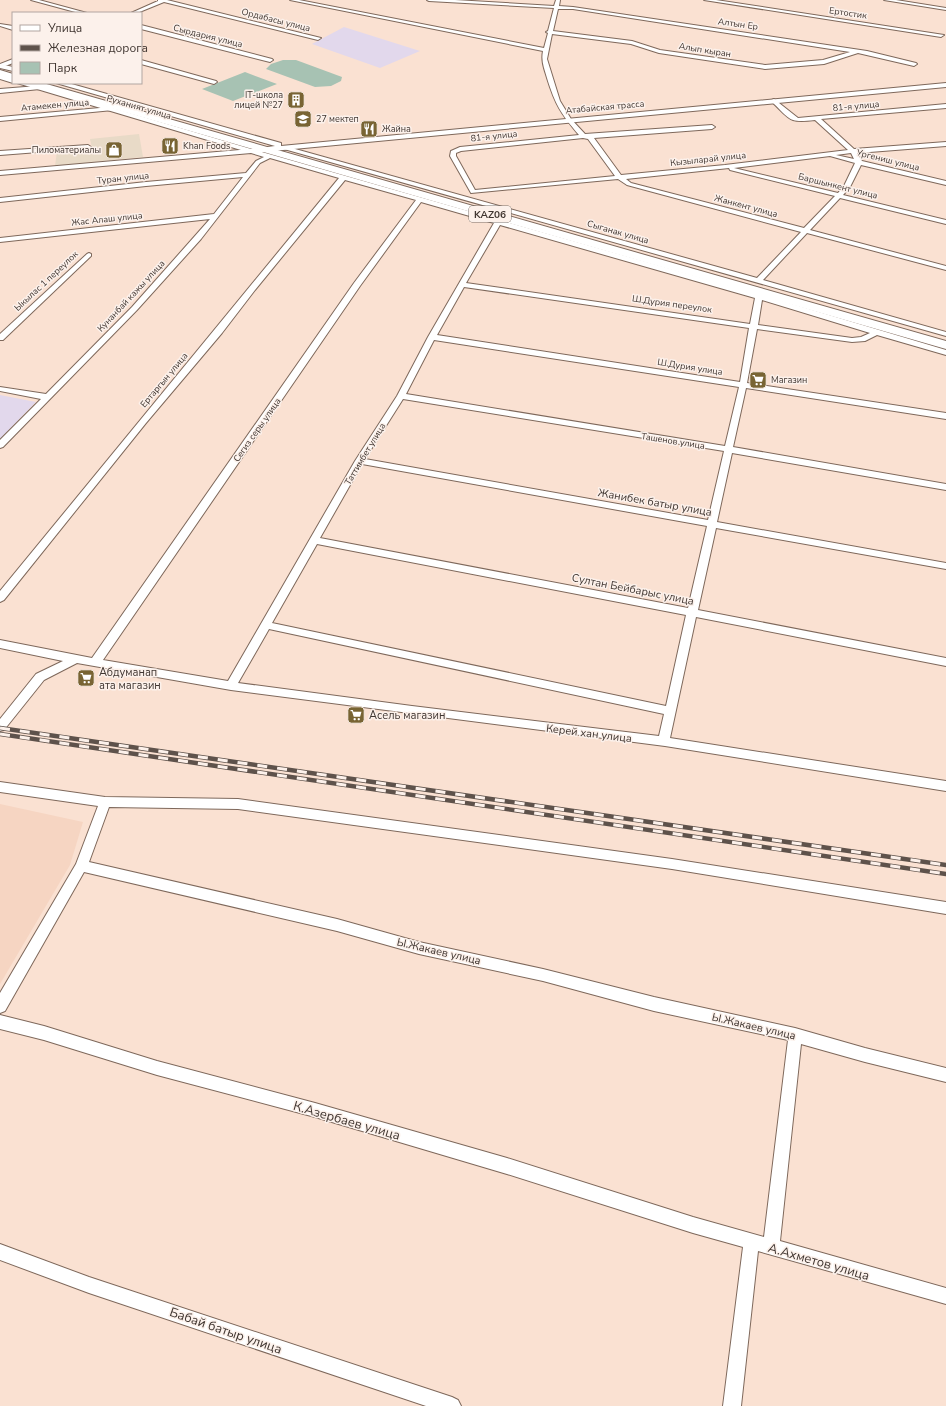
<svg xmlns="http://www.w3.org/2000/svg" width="946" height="1406" font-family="'Nunito Sans',sans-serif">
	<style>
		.commercial { fill: #e8dac7 }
		.built { fill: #f6d5c2 }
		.education { fill: #e2d8ec }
		.green { fill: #a7c2b3 }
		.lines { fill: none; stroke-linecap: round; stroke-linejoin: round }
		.minor-casing { stroke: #7e685b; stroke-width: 2 }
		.major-casing { stroke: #7e685b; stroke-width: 2 }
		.highway-casing { stroke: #7e685b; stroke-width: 2 }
		.minor { fill: #fff; fill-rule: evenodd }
		.major { fill: #fff; fill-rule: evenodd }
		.highway { fill: #fff; fill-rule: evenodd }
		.rail-casing { stroke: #5e524b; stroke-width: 4.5 }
		.rail { stroke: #fcf1eb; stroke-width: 3; stroke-dasharray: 10; stroke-linecap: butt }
		.labels { text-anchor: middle; stroke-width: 3; stroke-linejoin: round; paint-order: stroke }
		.far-street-label { font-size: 9px; fill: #403631; stroke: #fcf1eb }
		.far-poi-label { font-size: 9px; fill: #403631; stroke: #fcf1eb; text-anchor: start }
		.shield { fill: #fcf1eb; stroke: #786e69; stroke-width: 1 }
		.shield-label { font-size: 10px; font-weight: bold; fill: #403631 }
		.street-label { font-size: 11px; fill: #403631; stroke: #fcf1eb }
		.poi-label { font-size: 11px; fill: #403631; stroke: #fcf1eb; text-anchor: start }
		.near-street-label { font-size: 13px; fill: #403631; stroke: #fcf1eb }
	</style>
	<rect width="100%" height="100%" fill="#fae1d2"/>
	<polygon class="commercial" points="139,134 143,157 55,166 57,151 92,148 90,139"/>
	<polygon class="built" points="0,804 83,822 70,865 0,984"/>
	<g class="education">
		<polygon points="344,27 420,51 380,68 312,44"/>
		<polygon points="0,395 36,402 0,439"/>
	</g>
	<g class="green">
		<polygon points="283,60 296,60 342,77 341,81 331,86 315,87 266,69 271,64"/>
		<polygon points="245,72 277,84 233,101 202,89"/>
	</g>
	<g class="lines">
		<defs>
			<g id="minor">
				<polygon points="31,0 39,0 87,13 79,13"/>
				<polygon points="158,0 167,0 321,38 318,40 164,2 137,13 131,13 158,1"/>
				<path d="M290,0H299L544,48L548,33L546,32L548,31L554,8L429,1L427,0H455L554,6L556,0H560L559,6L573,7L867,51L916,63L917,64L914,66L858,53L824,64L765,69L659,53L631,44L552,34L547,59L560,101L571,119L585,134L712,125L715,127L712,129L594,138L621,175L725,165L848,150L815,120C788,123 791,120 772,102V100L774,99L798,118L946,104V108L821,119L854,149L946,142V146L857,153L862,161L946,181V185L861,165L850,187L843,195L946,220V224L840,198L810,230L946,266V270L807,233L763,280L946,332V336L284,149V147H288L757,278L801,232L627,185L618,179L471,193L450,156L451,151L460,147L579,135C561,114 555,104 547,78C544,68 541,61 543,51ZM558,9H573L850,52L823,60L765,65L660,50L632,41L553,31ZM583,138L588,139L615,176L475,190L456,156V153L461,151ZM851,153L854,159L836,155ZM830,156L855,163L844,186L838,193L734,168ZM729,168L730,170L835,196L804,228L631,183L626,179Z"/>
				<polygon points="704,0 716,0 944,35 941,37"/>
				<polygon points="884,0 896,0 946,8 946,10"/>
				<polygon points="0,24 13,26 13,30 0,26"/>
				<polygon points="141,25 272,59 273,60 270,62 141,29"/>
				<polygon points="13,59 13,63 0,68 0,64"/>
				<polygon points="141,60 216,81 217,82 214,84 141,64"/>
				<polygon points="38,86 40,87 40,89 0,93 0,89"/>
				<polygon points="111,107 113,108 113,110 0,121 0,117"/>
				<polygon points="88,145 91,147 90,148 0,155 0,151"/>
				<path d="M251,149L762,295L946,350V355L877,335L865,341L852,342L757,329L747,383L946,413V419L746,388L733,447L946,484V490L732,453L717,522L946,563V569L716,528L698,610L946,658V666L696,617L670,738L946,781V791L665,746L231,690L77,663L44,680L4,730L0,731V719L36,674L63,661L0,648V640L92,658L354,283L416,200L345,180L255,290L222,333L146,423L4,600L0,602V591L339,178L270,158L260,163L201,239L137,310L3,447L0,448V440L41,399L0,391V387L46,394L132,307L210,219L0,242V238L214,214L243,177L146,186L0,202V198L146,182L246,173L256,161L264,157L251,153L0,175V171ZM421,202L494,223L428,337L397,396L355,461L228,681L103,660L360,286ZM500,225L755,298L750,324L466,283ZM464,287L749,328L740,382L437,335ZM762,300L870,333L861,337L852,338L758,325ZM434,340L739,387L725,446L406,394ZM403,399L724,451L708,520L365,459ZM362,464L707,526L688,608L320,538ZM317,544L686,615L666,706L272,623ZM269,629L664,714L659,736L412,706L238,683Z"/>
				<polygon points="89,253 91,254 91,256 3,340 0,340 0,334 87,254"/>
				<polygon points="0,782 105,797 238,799 672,859 946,902 946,914 672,869 238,809 109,807 89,862 337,919 419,942 543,969 654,997 795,1028 865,1048 946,1068 946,1082 865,1062 801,1044 780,1241 946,1288 946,1304 758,1251 741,1406 723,1406 743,1247 693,1233 507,1174 315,1117 157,1075 44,1040 0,1029 0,1015 44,1026 157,1061 315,1103 507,1158 693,1217 764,1237 788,1040 654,1011 543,981 419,954 337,931 84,872 5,1011 0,1013 0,993 76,864 98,806 0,792"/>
				<polygon points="0,1244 89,1277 452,1397 458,1400 461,1406 426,1406 89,1293 0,1260"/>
			</g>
			<g id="major">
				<polygon points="0,64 13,67 13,71 0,68"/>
				<polygon points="0,75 13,79 13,83 0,79"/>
				<polygon points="17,83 29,83 251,149 275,146 56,83 68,83 281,143 281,146 946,83 946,87 251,153"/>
			</g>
			<g id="highway">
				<polygon points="0,70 13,74 13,80 0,76"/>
				<polygon points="30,83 43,83 946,341 946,349 31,85"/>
			</g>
		</defs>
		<use href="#minor" class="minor-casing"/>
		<use href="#major" class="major-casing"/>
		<use href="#highway" class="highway-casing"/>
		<use href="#minor" class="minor"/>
		<use href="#major" class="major"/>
		<use href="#highway" class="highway"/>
		<defs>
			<g id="rail">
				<polyline points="0,728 946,865"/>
				<polyline points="0,734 946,874"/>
			</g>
		</defs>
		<use href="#rail" class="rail-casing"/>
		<use href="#rail" class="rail"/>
	</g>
	<defs>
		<symbol id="building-square" viewBox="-11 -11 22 22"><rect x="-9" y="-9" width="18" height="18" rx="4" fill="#786433" stroke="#fcf1eb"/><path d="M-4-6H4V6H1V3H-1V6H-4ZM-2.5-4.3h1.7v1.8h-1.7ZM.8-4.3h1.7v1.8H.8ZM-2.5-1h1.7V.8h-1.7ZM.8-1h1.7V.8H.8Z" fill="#fff"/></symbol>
		<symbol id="school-square" viewBox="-11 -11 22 22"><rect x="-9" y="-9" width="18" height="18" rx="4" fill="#786433" stroke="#fcf1eb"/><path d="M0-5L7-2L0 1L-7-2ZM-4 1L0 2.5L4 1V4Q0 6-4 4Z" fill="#fff"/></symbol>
		<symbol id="restaurant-square" viewBox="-11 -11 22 22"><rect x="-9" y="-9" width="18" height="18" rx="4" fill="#786433" stroke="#fcf1eb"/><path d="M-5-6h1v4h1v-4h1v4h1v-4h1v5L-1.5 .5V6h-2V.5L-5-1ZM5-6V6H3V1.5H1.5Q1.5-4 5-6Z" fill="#fff"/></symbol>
		<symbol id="shop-square" viewBox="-11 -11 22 22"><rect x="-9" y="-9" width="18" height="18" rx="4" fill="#786433" stroke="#fcf1eb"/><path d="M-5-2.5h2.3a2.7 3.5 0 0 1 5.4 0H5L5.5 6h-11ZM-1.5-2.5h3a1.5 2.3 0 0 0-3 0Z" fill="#fff"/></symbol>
		<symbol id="supermarket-square" viewBox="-11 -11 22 22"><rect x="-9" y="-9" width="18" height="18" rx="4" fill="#786433" stroke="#fcf1eb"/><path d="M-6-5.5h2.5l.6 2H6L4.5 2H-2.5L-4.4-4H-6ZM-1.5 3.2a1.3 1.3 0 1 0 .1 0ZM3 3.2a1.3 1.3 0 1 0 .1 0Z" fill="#fff"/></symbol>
	</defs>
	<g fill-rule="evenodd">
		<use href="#building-square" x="286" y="90" width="20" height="20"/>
		<use href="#school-square" x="293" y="109" width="20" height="20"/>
		<use href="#restaurant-square" x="359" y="119" width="20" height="20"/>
		<use href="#restaurant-square" x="160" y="136" width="20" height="20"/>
		<use href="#shop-square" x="104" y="140" width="20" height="20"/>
		<use href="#supermarket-square" x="748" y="370" width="20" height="20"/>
		<use href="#supermarket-square" x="76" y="668" width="20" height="20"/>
		<use href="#supermarket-square" x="346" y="705" width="20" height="20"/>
	</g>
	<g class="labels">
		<g class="far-street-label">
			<text transform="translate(848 13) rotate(8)" y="3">Ертостик</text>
			<text transform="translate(276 20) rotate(14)" y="3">Ордабасы улица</text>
			<text transform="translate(738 24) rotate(8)" y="3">Алтын Ер</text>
			<text transform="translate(208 36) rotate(14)" y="3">Сырдария улица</text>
			<text transform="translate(705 50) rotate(9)" y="3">Алып кыран</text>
			<text transform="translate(55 105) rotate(-5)" y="3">Атамекен улица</text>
			<text transform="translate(856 106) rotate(-5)" y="3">81-я улица</text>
			<text transform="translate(139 107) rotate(16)" y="3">Руханият улица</text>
			<text transform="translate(605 107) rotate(-5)" y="3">Атабайская трасса</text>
			<text transform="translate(494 136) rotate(-6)" y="3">81-я улица</text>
			<text transform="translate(708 159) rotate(-6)" y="3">Кызыларай улица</text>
			<text transform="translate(888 160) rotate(14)" y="3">Ургениш улица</text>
			<text transform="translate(123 178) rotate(-6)" y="3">Туран улица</text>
			<text transform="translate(838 186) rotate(14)" y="3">Баршынкент улица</text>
			<text transform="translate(746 206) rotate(15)" y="3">Жанкент улица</text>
			<text transform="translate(107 219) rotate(-6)" y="3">Жас Алаш улица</text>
			<text transform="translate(618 232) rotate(16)" y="3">Сыганак улица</text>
			<text transform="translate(46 281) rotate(-43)" y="3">Ыкылас 1 переулок</text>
			<text transform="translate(131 296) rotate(-47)" y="3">Кунанбай кажы улица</text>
			<text transform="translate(672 304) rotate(8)" y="3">Ш.Дурия переулок</text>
			<text transform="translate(690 367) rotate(9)" y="3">Ш.Дурия улица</text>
			<text transform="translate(164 380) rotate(-50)" y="3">Ертаргын улица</text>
			<text transform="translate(257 430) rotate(-55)" y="3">Сегиз серы улица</text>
			<text transform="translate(673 441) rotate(9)" y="3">Ташенов улица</text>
			<text transform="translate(365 454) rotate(-59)" y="3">Таттимбет улица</text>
		</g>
		<g class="far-poi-label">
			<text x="283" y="98" text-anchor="end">IT-школа<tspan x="283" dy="10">лицей №27</tspan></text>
			<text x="316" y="122">27 мектеп</text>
			<text x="382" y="132">Жайна</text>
			<text x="183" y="149">Khan Foods</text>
			<text x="101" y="153" text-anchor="end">Пиломатериалы</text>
			<text x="771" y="383">Магазин</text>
		</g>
		<rect class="shield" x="469" y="206" width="42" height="16" rx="3"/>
		<g class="shield-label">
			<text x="490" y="218">KАZ06</text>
		</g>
		<g class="street-label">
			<text transform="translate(655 502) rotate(10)" y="4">Жанибек батыр улица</text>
			<text transform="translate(633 589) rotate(11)" y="4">Султан Бейбарыс улица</text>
			<text transform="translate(589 733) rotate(7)" y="4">Керей хан улица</text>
			<text transform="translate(439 951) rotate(13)" y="4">Ы.Жакаев улица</text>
			<text transform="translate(754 1026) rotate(13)" y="4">Ы.Жакаев улица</text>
		</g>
		<g class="poi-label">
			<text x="99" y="676">Абдуманап<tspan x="99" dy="13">ата магазин</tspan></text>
			<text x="369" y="719">Асель магазин</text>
		</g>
		<g class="near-street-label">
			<text transform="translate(347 1120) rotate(16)" y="5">К.Азербаев улица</text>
			<text transform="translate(819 1261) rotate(16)" y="5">А.Ахметов улица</text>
			<text transform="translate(226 1330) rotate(19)" y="5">Бабай батыр улица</text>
		</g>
	</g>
	<rect x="12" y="12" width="130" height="72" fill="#fcf1eb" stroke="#b1a6a1"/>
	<rect x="20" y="25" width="20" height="6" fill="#ffffff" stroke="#b1a6a1"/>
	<text x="48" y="32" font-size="12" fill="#403631">Улица</text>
	<rect x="20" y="45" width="20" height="6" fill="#5e524b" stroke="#b1a6a1"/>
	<text x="48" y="52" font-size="12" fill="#403631">Железная дорога</text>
	<rect x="20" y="62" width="20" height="12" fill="#a7c2b3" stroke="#b1a6a1"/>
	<text x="48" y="72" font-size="12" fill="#403631">Парк</text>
</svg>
